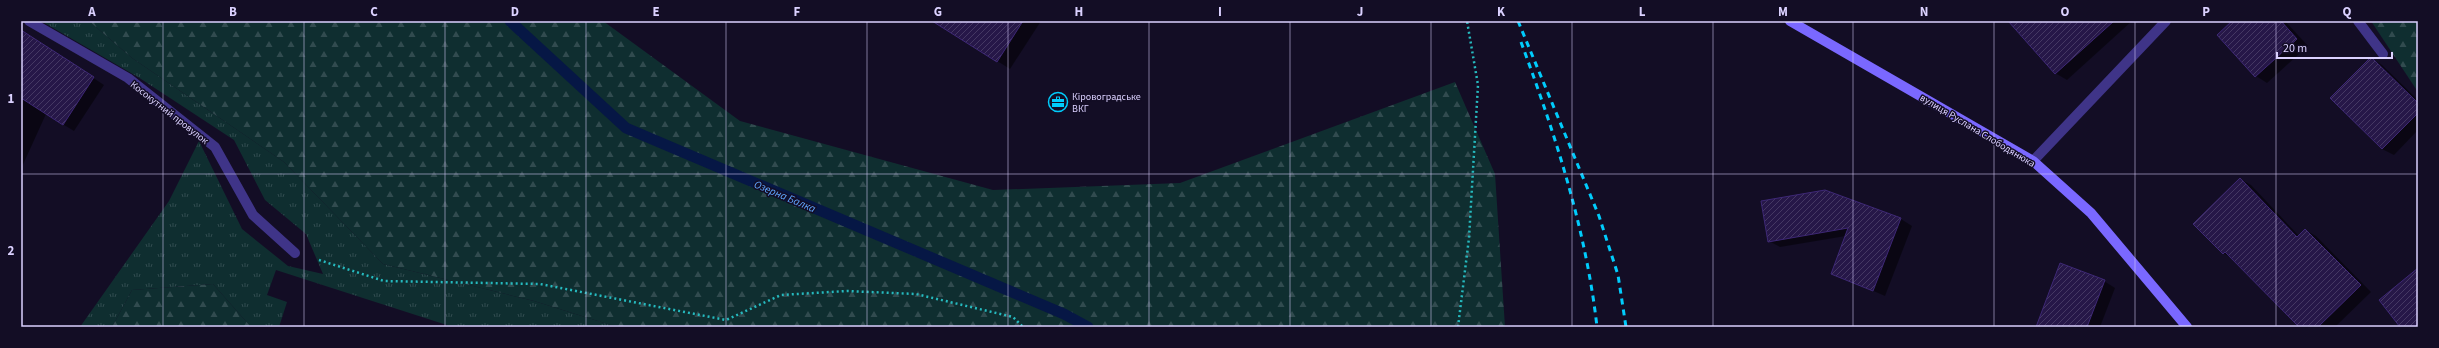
<svg xmlns="http://www.w3.org/2000/svg" width="2439" height="348" font-family="'Source Sans 3',sans-serif">
	<style>
		.grass { fill: url(#grass-tufts) }
		.forest { fill: url(#forest-firs) }
		.shadow { fill: #0007 }
		.lines { fill: none; stroke-linecap: round; stroke-linejoin: round }
		.stream { stroke: #061745; stroke-width: 11 }
		.building { fill: url(#building-hatch); stroke: #3e2876 }
		.path { stroke: #26babf; stroke-width: 2.5; stroke-dasharray: 2 3; stroke-linecap: butt }
		.minor { stroke: #3f3488; stroke-width: 10 }
		.secondary { stroke: #7a68ff; stroke-width: 10 }
		.rail { stroke: #00ccfc; stroke-width: 3; stroke-dasharray: 6 5; stroke-linecap: butt }
		.grid { fill: none; stroke: #dbd1ff; stroke-width: 1; stroke-opacity: 0.55 }
		.labels { text-anchor: middle; stroke-width: 3; stroke-linejoin: round; paint-order: stroke }
		.poi-label { font-size: 10px; fill: #dbd1ff; stroke: #130d25; text-anchor: start }
		.street-label { font-size: 10px; fill: #dbd1ff; stroke: #130d25 }
		.water-label { font-size: 11px; font-style: italic; fill: #5fa6ff; stroke: #130d25 }
		.neatline { fill: none; stroke: #dbd1ff; stroke-width: 1.5 }
		.grid-label { font-size: 13px; text-anchor: middle; font-weight: bold; fill: #dbd1ff }
	</style>
	<defs>
		<pattern id="grass-tufts" width="24" height="20" patternUnits="userSpaceOnUse"><rect width="24" height="20" fill="#0f2e30"/><path d="M3 7l-1-3M5 7V3M7 7l1-3M15 17l-1-3M17 17v-4M19 17l1-3" fill="none" stroke="#314b4f"/></pattern>
		<pattern id="forest-firs" width="22" height="20" patternUnits="userSpaceOnUse"><rect width="22" height="20" fill="#0f2e30"/><path d="M5 1l3.5 6h-7zM16 11l3.5 6h-7z" fill="#314b4f"/></pattern>
		<pattern id="building-hatch" width="6" height="6" patternUnits="userSpaceOnUse"><rect width="6" height="6" fill="#261748"/><path d="M-1 1l2-2M0 6l6-6M5 7l2-2" fill="none" stroke="#453863"/></pattern>
	</defs>
	<rect width="100%" height="100%" fill="#130d25"/>
	<polygon class="grass" points="41,21 89,21 132,58 284,162 383,264 534,301 617,327 453,327 276,270 267,295 287,302 279,327 251,327 213,284 132,290 112,327 80,327 169,201 199,141 242,229 288,266 323,274 306,234 265,200 234,140 138,77"/>
	<g class="forest">
		<polygon points="89,21 603,21 740,121 993,190 1180,183 1455,82 1495,174 1505,327 617,327 534,301 383,264 284,162 132,58"/>
		<polygon points="2371,21 2418,21 2418,92"/>
		<polygon points="213,284 251,327 112,327 132,290"/>
	</g>
	<g class="shadow">
		<polygon points="933,21 1041,21 1010,69"/>
		<polygon points="2009,21 2132,21 2067,80 2055,73"/>
		<polygon points="2234,21 2285,21 2308,46 2267,83 2256,76"/>
		<polygon points="21,33 33,38 104,85 74,131 46,114 21,169"/>
		<polygon points="2371,58 2382,65 2418,100 2418,130 2394,155 2382,149 2332,98"/>
		<polygon points="2240,179 2251,185 2299,236 2305,230 2316,236 2371,292 2335,327 2301,327 2234,259 2223,253"/>
		<polygon points="1824,191 1901,219 1912,226 1885,296 1832,273 1846,236 1780,247 1769,241"/>
		<polygon points="2104,281 2115,288 2100,327 2037,327"/>
	</g>
	<g class="lines">
		<polyline class="stream" points="510,21 626,128 1064,314 1088,327"/>
	</g>
	<g class="building">
		<polygon points="932,21 1023,21 997,62"/>
		<polygon points="2008,21 2114,21 2055,74"/>
		<polygon points="2232,21 2281,21 2297,39 2255,77 2217,35"/>
		<polygon points="21,30 94,77 63,125 21,98"/>
		<polygon points="2371,57 2418,103 2418,113 2382,149 2330,98"/>
		<polygon points="2240,178 2297,237 2305,229 2361,285 2318,327 2299,327 2225,252 2223,254 2193,224"/>
		<polygon points="1825,190 1901,218 1873,291 1831,274 1848,228 1768,242 1761,201"/>
		<polygon points="2060,263 2105,280 2087,327 2036,327"/>
		<polygon points="2418,268 2418,327 2400,327 2379,300"/>
	</g>
	<g class="lines">
		<g class="path">
			<polyline points="319,260 384,281 540,284 726,320 781,295 847,291 916,294 1013,317 1023,327"/>
			<polyline points="1458,327 1469,238 1478,85 1467,21"/>
		</g>
		<g class="minor">
			<polyline points="29,21 128,78 215,147 253,215 295,253"/>
			<polyline points="2358,21 2383,54"/>
			<polyline points="2033,161 2166,21"/>
		</g>
		<polyline class="secondary" points="1790,21 2033,161 2091,213 2187,327"/>
		<g class="rail">
			<polyline points="1518,21 1599,216 1618,275 1626,327"/>
			<path d="M1521,42C1555,134 1586,229 1597,327"/>
		</g>
	</g>
	<path class="grid" d="M163,21V327M304,21V327M445,21V327M586,21V327M726,21V327M867,21V327M1008,21V327M1149,21V327M1290,21V327M1431,21V327M1572,21V327M1713,21V327M1853,21V327M1994,21V327M2135,21V327M2276,21V327M21,174H2418"/>
	<defs>
		<symbol id="office-ring" viewBox="-11 -11 22 22"><circle r="9.5" fill="#130d25" stroke="#00ccfc" stroke-width="1.5"/><path d="M-6-3h4V-5.5h4V-3h4V5H-6ZM-1-4.5V-3h2v-1.5ZM-6 0V1H6V0Z" fill="#00ccfc"/></symbol>
	</defs>
	<g fill-rule="evenodd">
		<use href="#office-ring" x="1047" y="91" width="22" height="22"/>
	</g>
	<g class="labels">
		<g class="poi-label">
			<text x="1072" y="100">Кіровоградське<tspan x="1072" dy="12">ВКГ</tspan></text>
		</g>
		<g class="street-label">
			<text transform="translate(170 112) rotate(38)" y="4">Косокутний провулок</text>
			<text transform="translate(1978 130) rotate(31)" y="4">вулиця Руслана Слободянюка</text>
		</g>
		<g class="water-label">
			<text transform="translate(785 196) rotate(23)" y="4">Озерна Балка</text>
		</g>
	</g>
	<rect width="2439" height="348" fill="none" stroke="#130d25" stroke-width="44"/>
	<path d="M2277 52v6h115v-6" fill="none" stroke="#dbd1ff" stroke-width="2"/>
	<text x="2283" y="52" font-size="12" fill="#dbd1ff" stroke="#130d25" stroke-width="3" paint-order="stroke">20 m</text>
	<rect x="22" y="22" width="2395" height="304" class="neatline"/>
	<g class="grid-label">
		<text x="92" y="16">A</text>
		<text x="233" y="16">B</text>
		<text x="374" y="16">C</text>
		<text x="515" y="16">D</text>
		<text x="656" y="16">E</text>
		<text x="797" y="16">F</text>
		<text x="938" y="16">G</text>
		<text x="1079" y="16">H</text>
		<text x="1220" y="16">I</text>
		<text x="1360" y="16">J</text>
		<text x="1501" y="16">K</text>
		<text x="1642" y="16">L</text>
		<text x="1783" y="16">M</text>
		<text x="1924" y="16">N</text>
		<text x="2065" y="16">O</text>
		<text x="2206" y="16">P</text>
		<text x="2347" y="16">Q</text>
		<text x="11" y="103">1</text>
		<text x="11" y="255">2</text>
	</g>
</svg>
